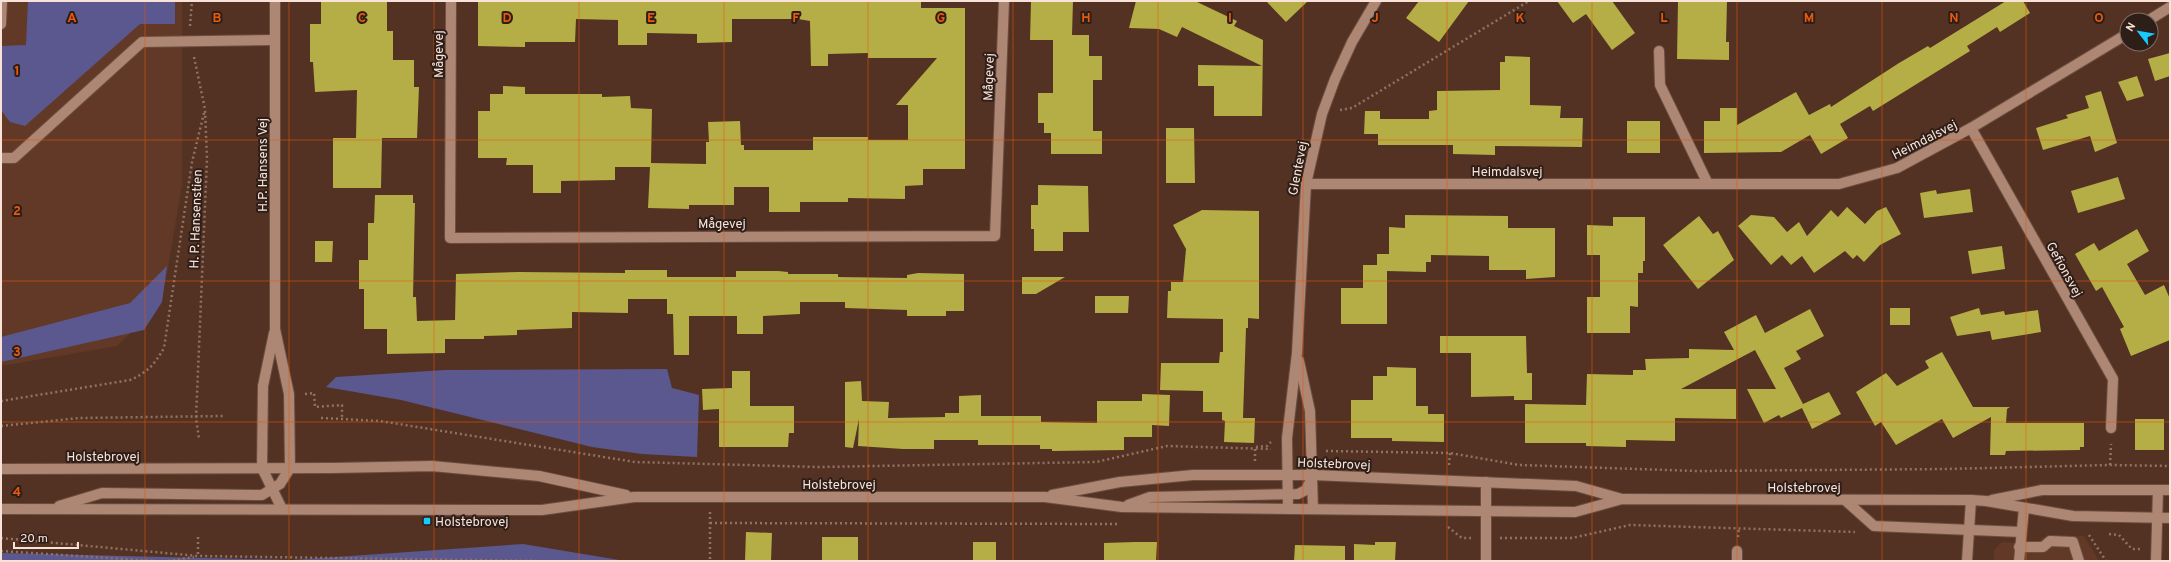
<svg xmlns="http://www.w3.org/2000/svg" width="2171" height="562" font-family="Overpass,sans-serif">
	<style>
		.built { fill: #623926 }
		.green { fill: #5a588e }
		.building { fill: #b5ad45 }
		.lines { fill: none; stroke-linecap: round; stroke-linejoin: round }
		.service-casing { stroke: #6a4e40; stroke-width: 12 }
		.minor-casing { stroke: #6a4e40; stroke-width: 12 }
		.tertiary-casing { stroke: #6a4e40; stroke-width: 12 }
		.secondary-casing { stroke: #6a4e40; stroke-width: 12 }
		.path { stroke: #907265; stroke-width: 2.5; stroke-dasharray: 2 3; stroke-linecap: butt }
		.service { stroke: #ad8674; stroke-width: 10 }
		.minor { stroke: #ad8674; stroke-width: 10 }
		.tertiary { stroke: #ad8674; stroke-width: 10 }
		.secondary { stroke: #ad8674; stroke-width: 10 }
		.grid { fill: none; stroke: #e8590c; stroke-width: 1; stroke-opacity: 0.55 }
		.poi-dot { fill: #1bcafc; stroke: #2e1e18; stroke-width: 1.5 }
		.labels { text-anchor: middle; stroke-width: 4; stroke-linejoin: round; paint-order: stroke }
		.street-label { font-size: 13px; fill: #f9e3d9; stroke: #2e1e18 }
		.poi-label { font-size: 13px; fill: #f9e3d9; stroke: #2e1e18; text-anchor: start }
		.grid-label { font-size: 13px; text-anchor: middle; font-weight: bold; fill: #e8590c; stroke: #2e1e18; stroke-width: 4; stroke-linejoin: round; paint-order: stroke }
	</style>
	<rect width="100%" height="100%" fill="#543223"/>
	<g class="built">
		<polygon points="1,1 182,1 182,185 162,302 117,346 1,366"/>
		<polygon points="2084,536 2099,561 1994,561 1994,550 2002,542 2035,544 2044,537"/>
	</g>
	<g class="green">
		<polygon points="28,1 175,1 175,24 140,24 25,126 10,122 1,110 1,46 26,45"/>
		<polygon points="167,266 162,302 144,330 1,362 1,337 130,303"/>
		<polygon points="667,369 672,388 699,395 697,457 642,454 592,447 401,400 326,387 336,377 445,370"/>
		<polygon points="523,544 625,561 1,561 1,553 292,560"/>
	</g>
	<g class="building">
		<polygon points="321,1 387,1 387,31 393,31 393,60 414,60 414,87 419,87 417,138 382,138 381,188 333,188 333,138 356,138 357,90 315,92 313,62 310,62 310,24 321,24"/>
		<polygon points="478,1 921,1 921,8 965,8 965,169 923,169 923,185 905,186 905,199 848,198 848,202 800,202 800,212 769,212 769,187 734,187 734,205 689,205 689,209 648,208 650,167 615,167 615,180 561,181 561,193 533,193 533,165 506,165 507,158 478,158 478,111 490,111 490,94 503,94 503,86 525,87 525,94 602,94 602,97 630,96 631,108 652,109 651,163 706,164 706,142 709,142 708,122 740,121 741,145 744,145 744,150 813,150 813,137 868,137 868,140 908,140 908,105 896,105 937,58 868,58 868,53 828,54 828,66 811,66 810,21 798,19 732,19 732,42 697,43 697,34 647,33 647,45 618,45 618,20 576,19 575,42 525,42 525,47 478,46"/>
		<polygon points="1031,1 1073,1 1072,35 1089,35 1089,56 1102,56 1102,80 1093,80 1093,131 1102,131 1102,154 1051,154 1051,133 1044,133 1044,123 1038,123 1038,93 1053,93 1053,40 1030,40"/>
		<polygon points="1136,1 1195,1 1237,21 1234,26 1263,40 1262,116 1214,116 1214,86 1198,86 1198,65 1262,66 1182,27 1177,37 1159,29 1129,28"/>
		<polygon points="1266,1 1308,1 1286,22"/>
		<polygon points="1419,1 1469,1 1439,42 1406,18"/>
		<polygon points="1557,1 1612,1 1635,33 1612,50 1586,14 1573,23"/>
		<polygon points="1678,1 1727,1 1726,42 1729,42 1729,60 1677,59"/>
		<polygon points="2006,1 2023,1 2030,13 2000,32 1997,27 1967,46 1970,51 1941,69 1873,111 1870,106 1840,124 1848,138 1821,154 1810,135 1781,152 1704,153 1704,121 1720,121 1720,108 1737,108 1737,125 1796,92 1809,115 1830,104 1831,107 1899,63 1928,46 1930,48"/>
		<polygon points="2170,53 2170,76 2155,81 2148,59"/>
		<polygon points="1505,56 1530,57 1530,105 1561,106 1560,118 1583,118 1582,147 1495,146 1495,155 1453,154 1453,145 1378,145 1378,134 1364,134 1365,111 1380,111 1380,119 1429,119 1429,111 1437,110 1437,91 1500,90 1500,62 1505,62"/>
		<polygon points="2137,76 2144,96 2127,101 2118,82"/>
		<polygon points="2101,91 2117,143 2095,152 2090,136 2043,150 2036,128 2068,118 2066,115 2089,108 2085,96"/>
		<rect x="1627" y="121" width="33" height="32"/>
		<polygon points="1166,128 1194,128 1195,183 1166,183"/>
		<polygon points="2118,177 2125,199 2078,213 2071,191"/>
		<polygon points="1038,185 1088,186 1089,232 1063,232 1063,251 1034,251 1034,229 1031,229 1031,205 1038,205"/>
		<polygon points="1970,189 1973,212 1924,218 1920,193 1936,190 1937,194"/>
		<polygon points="375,195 413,195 413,203 415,203 413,297 416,297 417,321 455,320 456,274 519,272 625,273 625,270 667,270 667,277 736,277 736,271 778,271 788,272 788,274 838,274 838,277 907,278 907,275 918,273 964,274 964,311 946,311 946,316 907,316 907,310 845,308 845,302 800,302 800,314 763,316 763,334 737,334 737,316 689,316 689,355 674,355 673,314 667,314 667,299 628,299 628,313 572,312 572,328 517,330 517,335 484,336 484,339 445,339 445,353 387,354 387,329 364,329 364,289 359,289 359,260 368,260 368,223 374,223"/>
		<polygon points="1847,207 1865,224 1877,211 1886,207 1901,234 1880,245 1864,262 1857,255 1853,259 1845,251 1814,273 1802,256 1791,265 1782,255 1771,265 1738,226 1751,215 1774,217 1787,232 1799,222 1807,236 1831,210 1838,217"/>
		<polygon points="1202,210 1259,211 1259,319 1248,318 1248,328 1246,328 1243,418 1255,418 1254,443 1224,442 1225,421 1222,420 1222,412 1203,412 1203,391 1160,390 1161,363 1219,363 1220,352 1223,352 1223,319 1167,318 1168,291 1171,291 1171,282 1183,282 1186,249 1173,225"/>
		<polygon points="1405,215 1508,216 1508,228 1555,228 1555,277 1526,279 1526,270 1489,270 1489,256 1431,255 1431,262 1426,262 1426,272 1387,271 1387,324 1341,324 1341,288 1363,288 1363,265 1377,265 1377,254 1389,254 1389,227 1405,228"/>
		<polygon points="1699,216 1713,234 1718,231 1734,260 1698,289 1663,245"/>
		<polygon points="1613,217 1645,217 1645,261 1643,261 1643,273 1638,273 1638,307 1630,306 1630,333 1587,333 1587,297 1600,297 1600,255 1587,255 1587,225 1613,226"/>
		<polygon points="2137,229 2149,251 2127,264 2145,295 2164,285 2170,299 2170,340 2131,356 2120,329 2124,327 2102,287 2096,291 2075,254 2094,243 2099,251"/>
		<polygon points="315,241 333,241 332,262 315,262"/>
		<polygon points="2002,246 2005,269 1972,274 1968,251"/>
		<polygon points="1022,277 1065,277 1036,294 1022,294"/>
		<polygon points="1095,296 1129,296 1128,313 1095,313"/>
		<rect x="1890" y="308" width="20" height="17"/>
		<polygon points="1979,308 1981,315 2004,311 2005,315 2038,310 2041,332 1992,340 1990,331 1957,336 1950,317"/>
		<polygon points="1810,309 1824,336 1796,351 1801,359 1784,368 1803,404 1829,392 1841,414 1812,429 1802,408 1781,418 1779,415 1764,423 1747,389 1776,389 1755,350 1681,389 1736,389 1736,419 1675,418 1675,441 1626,440 1626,447 1586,446 1586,443 1525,443 1525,404 1586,405 1587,374 1633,375 1633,370 1646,370 1645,359 1689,358 1689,349 1734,350 1724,332 1756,315 1765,333"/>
		<polygon points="1440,336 1526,336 1527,373 1532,373 1532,400 1514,400 1514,396 1471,397 1471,353 1440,353"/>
		<polygon points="1942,352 1973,407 2010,407 2007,409 2006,423 2084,423 2084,447 2080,447 2080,450 2006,451 2005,455 1990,455 1991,417 1953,438 1942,419 1896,445 1881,422 1875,426 1856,392 1886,373 1897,386 1929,368 1925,361"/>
		<polygon points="1387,367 1416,368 1416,406 1428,406 1428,414 1444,414 1444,442 1392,441 1392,438 1351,438 1351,400 1373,400 1373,376 1387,376"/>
		<polygon points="732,371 750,371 750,406 794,406 794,433 789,433 788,447 719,447 719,409 703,410 702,389 732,388"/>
		<polygon points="861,381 862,401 889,402 888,418 945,417 945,413 959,413 959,396 981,395 981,416 1041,416 1041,422 1097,423 1097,401 1142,401 1142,394 1170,395 1169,426 1152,425 1152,437 1124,437 1124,450 1052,451 1052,449 1040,449 1040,445 978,445 978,440 934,440 934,449 903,449 858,446 859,419 853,448 845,447 845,382"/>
		<rect x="2135" y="419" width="29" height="31"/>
		<polygon points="746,532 772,533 771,561 745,561"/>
		<rect x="822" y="537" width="36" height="23"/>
		<rect x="973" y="542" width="23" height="19"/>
		<polygon points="1135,542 1157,542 1156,561 1104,561 1104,543"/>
		<polygon points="1375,542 1396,542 1395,561 1354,561 1354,544 1375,545"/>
		<polygon points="1295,545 1345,546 1345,561 1294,561"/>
	</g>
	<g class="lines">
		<defs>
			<g id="service">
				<polyline points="1,24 2,1"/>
				<polyline points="1,158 14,158 142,42 275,40"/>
				<polyline points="1846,501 1874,526 2021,532"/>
				<polyline points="2019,547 2043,547 2050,541 2073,542 2079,561"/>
				<polyline points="1737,561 1737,551"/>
				<polyline points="1967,561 1971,500"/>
				<polyline points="2019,561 2024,508"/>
			</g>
			<g id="minor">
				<polyline points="451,1 450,238 995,236 1004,1"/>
				<polyline points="2149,20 2170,7"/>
				<polyline points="1659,51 1660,85 1708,184"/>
				<polyline points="1971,128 2113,379 2111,428"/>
				<polyline points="1306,184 1839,184 1897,168 1971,128 2127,34"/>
				<polyline points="1486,561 1486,482"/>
				<polyline points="2156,561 2158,490"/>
			</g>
			<g id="tertiary">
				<polyline points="275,1 275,329 289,394 290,468"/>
				<polyline points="1299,361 1310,411 1313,509"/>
				<polyline points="262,468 263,386 274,333"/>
				<polyline points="1288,509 1287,438 1297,353 1306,184 1322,114 1335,79 1352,42 1376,1"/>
			</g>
			<g id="secondary">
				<polyline points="262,468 282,509"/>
				<polyline points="1,469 333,468 432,466 539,476 626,495"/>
				<polyline points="1052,495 1120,482 1193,475 1313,475 1576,486 1622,499"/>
				<polyline points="1992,500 2042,490 2170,490"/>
				<polyline points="1128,505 1150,497 1298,494 1306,490 1313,475"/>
				<polyline points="59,506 102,493 262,495 280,484 290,468"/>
				<polyline points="1,509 542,510 634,497 1045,497 1122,507 1575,512 1622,499 1971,500 1986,501 2073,516 2170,518"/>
			</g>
		</defs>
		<use href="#service" class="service-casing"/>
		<use href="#minor" class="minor-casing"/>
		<use href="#tertiary" class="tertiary-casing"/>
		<use href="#secondary" class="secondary-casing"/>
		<g class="path">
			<polyline points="190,26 192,1"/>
			<polyline points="194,57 205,109 207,159 196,418 199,439"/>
			<polyline points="1340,110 1352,108 1529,1"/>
			<polyline points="305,394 314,393 315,407 342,405 342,419"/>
			<path d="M1,401L130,380C148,372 154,365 164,348L192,162L204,113"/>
			<polyline points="321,418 380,421 635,462 819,467 1096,462 1167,446 1271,449"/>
			<polyline points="1,426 79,418 224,416"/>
			<polyline points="1326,451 1450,453 1519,465 1697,471 1946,469 2110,465 2170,466"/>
			<polyline points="1255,461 1255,447 1267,446 1271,442"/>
			<polyline points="1449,465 1450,453"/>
			<polyline points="2110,465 2111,444"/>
			<polyline points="710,512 710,561"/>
			<polyline points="710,523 1118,524"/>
			<polyline points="1448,527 1462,538 1471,538"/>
			<polyline points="2109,534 2119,535"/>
			<polyline points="2089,535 2106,561"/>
			<polyline points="2119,535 2132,549 2142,549"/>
			<polyline points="198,537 198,556"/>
			<polyline points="1738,537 1739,527"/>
			<polyline points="1,538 198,556 541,561"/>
			<polyline points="1500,538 1572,538 1630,525 1855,532"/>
			<polyline points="1,551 155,561"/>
			<polyline points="168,561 194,557"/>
		</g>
		<use href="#service" class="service"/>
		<use href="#minor" class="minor"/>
		<use href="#tertiary" class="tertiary"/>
		<use href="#secondary" class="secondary"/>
	</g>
	<path class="grid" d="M145,1V561M289,1V561M434,1V561M579,1V561M724,1V561M868,1V561M1013,1V561M1158,1V561M1303,1V561M1447,1V561M1592,1V561M1737,1V561M1882,1V561M2026,1V561M1,140H2170M1,281H2170M1,422H2170"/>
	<rect class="poi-dot" x="423" y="517" width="8" height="8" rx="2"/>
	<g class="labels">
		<g class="street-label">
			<text transform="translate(438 54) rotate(-90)" y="5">Mågevej</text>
			<text transform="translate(988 77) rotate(-88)" y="5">Mågevej</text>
			<text transform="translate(1924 139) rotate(-27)" y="5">Heimdalsvej</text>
			<text transform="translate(262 165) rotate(-90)" y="5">H.P. Hansens Vej</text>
			<text transform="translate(1297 168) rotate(-79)" y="5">Glentevej</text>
			<text x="1507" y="176">Heimdalsvej</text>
			<text transform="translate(195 219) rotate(-88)" y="5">H. P. Hansenstien</text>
			<text x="722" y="228">Mågevej</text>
			<text transform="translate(2065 269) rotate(61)" y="5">Gefionsvej</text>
			<text x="103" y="461">Holstebrovej</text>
			<text transform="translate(1334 463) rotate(2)" y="5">Holstebrovej</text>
			<text x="839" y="489">Holstebrovej</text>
			<text x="1804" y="492">Holstebrovej</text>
		</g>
		<g class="poi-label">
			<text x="435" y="526">Holstebrovej</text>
		</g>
	</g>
	<g class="grid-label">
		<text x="72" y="22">A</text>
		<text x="217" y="22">B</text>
		<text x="362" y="22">C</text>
		<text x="507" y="22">D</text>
		<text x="651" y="22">E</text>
		<text x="796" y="22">F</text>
		<text x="941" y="22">G</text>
		<text x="1086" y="22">H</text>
		<text x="1230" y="22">I</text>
		<text x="1375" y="22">J</text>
		<text x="1520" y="22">K</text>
		<text x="1664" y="22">L</text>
		<text x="1809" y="22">M</text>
		<text x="1954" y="22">N</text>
		<text x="2099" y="22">O</text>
		<text x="17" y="75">1</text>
		<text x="17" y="215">2</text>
		<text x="17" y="356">3</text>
		<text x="17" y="496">4</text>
	</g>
	<rect width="2171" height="562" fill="none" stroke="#f9e3d9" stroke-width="4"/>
	<g transform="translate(2139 32) rotate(301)"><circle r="19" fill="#2e1e18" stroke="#7f6d65"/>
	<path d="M0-3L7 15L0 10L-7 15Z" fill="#1bcafc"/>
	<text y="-6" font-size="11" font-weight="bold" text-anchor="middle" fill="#f9e3d9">N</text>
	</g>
	<path d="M14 542v6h64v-6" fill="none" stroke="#f9e3d9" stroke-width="2"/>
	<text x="20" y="542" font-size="12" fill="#f9e3d9" stroke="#2e1e18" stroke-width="3" paint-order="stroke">20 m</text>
</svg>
